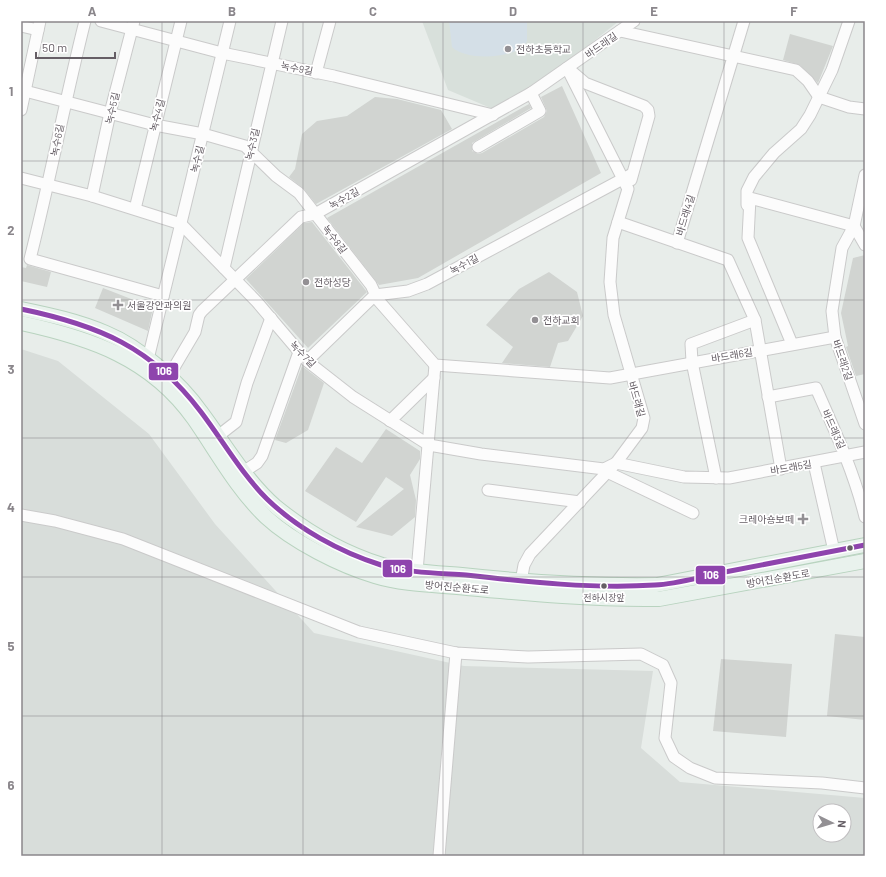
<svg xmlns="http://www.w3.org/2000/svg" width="886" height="877" font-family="Barlow,'Noto Sans KR',sans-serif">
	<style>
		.industrial { fill: #d8ddda; fill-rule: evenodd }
		.education { fill: #d8e0db }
		.green { fill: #d4dfe7 }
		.building { fill: #d1d4d1 }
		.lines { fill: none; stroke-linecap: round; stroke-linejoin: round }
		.minor-casing { stroke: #cacaca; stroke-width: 13 }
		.major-casing { stroke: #b8d3bf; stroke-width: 16 }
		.minor { stroke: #fcfcfc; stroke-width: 11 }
		.major { stroke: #e9f2ed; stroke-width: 14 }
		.bus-1-casing { stroke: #fff; stroke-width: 8 }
		.bus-1 { stroke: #8e44ad; stroke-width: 5 }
		.grid { fill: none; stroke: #8a868b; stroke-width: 1; stroke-opacity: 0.55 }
		.poi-dot { fill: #939094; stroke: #fff; stroke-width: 1.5 }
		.bus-dot { fill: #655e65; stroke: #fff; stroke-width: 1.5 }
		.labels { text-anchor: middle; stroke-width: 3.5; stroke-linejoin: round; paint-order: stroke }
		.bus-label { font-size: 9px; fill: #655e65; stroke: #fff }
		.street-label { font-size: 10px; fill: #655e65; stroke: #fff }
		.poi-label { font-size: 10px; fill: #655e65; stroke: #fff; text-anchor: start }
		.line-badge { stroke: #fff; stroke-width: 1.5 }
		.badge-label { font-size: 11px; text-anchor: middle; font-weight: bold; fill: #fff }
		.neatline { fill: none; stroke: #8a868b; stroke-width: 1.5 }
		.grid-label { font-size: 13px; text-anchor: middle; font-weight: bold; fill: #8a868b }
	</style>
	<rect width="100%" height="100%" fill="#e8edea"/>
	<path class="industrial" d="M21,349L58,361L149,434L215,524L314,633L464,666L653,671L641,748L680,782L865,798V856H21ZM820,811H844V835H820Z"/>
	<polygon class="education" points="422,21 619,21 550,76 493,109 448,90"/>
	<path class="green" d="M449,21H527V41C518,60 465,61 452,47Z"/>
	<g class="building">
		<polygon points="790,34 833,46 818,83 800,65 783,60"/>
		<polygon points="562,86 601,173 418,278 379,285 327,218 529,104 531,108 472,143 472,151 478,154 482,153 544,117 547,111 541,97"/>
		<polygon points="375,97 397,99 441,110 452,129 316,204 304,189 289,177 295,169 302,134 317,121 347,116"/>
		<polygon points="312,222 367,292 308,348 246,279 304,223"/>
		<polygon points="865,255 865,374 856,376 846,347 848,346 841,313 853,258"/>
		<polygon points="27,265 51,272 47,287 21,281 21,267 26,268"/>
		<polygon points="549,272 577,292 583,316 568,341 558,343 550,367 502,363 513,347 486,325 519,289"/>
		<polygon points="103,288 144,304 146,299 154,303 148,331 95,308"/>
		<polygon points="302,366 324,383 308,430 286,443 275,440"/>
		<polygon points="386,429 420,451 420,459 410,475 416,500 415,517 392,536 356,527 404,489 386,477 356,522 305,491 336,447 362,463"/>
		<polygon points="835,634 865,637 865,720 827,716"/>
		<polygon points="721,659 792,664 786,737 713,731"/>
	</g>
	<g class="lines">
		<defs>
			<g id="minor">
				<path d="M85,21C65,100 50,180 30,259L163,296"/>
				<polyline points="101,21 222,53 334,76 493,115"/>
				<polyline points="21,26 38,30"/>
				<polyline points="620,31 796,70 808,81 819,97 849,107 865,109"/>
				<polyline points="571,71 585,83 644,106 648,110 649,116 631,180"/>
				<polyline points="316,73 330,21"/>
				<polyline points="25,91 155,125 203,134 245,146 276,176 299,193 371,285 378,300 435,365 610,378 835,337"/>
				<polyline points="21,110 40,21"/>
				<polyline points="478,147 540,111 531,93"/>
				<polyline points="865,175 854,226 865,245"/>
				<polyline points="21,178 92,196 181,224 257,302 307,361 353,397 429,445 481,454 604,469 616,463 684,477 729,478 865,452"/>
				<polyline points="92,196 110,113 134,21"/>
				<polyline points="747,205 747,191 754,177 774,153 801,129 810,115 832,70 849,21"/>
				<polyline points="135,209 181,21"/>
				<polyline points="618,222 728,260 755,320 781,469"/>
				<polyline points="677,243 744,21"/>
				<polyline points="224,268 282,21"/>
				<polyline points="792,344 748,238 750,198 854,226 842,248 832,311 835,337 865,424"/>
				<polyline points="148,359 230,21"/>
				<polyline points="307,361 375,295 408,291 427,284 632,174"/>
				<polyline points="169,376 195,332 199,315 202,311 301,217 315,214 531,93 634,21"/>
				<path d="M768,397L816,388C835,431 854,472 865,517"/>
				<polyline points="390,421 434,378"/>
				<polyline points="218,436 236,422 247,383 271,318"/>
				<polyline points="814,463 834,551"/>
				<polyline points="243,472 257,463 262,456 299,352"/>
				<polyline points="607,472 693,513"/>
				<polyline points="716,478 692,362 691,344 755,320"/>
				<polyline points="488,490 580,502"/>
				<polyline points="21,515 55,521 123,539 359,632 456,653 528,657 641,654 663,665 671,683 665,738 674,757 690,768 715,778 822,783 865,788"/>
				<polyline points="417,571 435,365"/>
				<polyline points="520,587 524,565 530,554 616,463 642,428 644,418 614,315 610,282 613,238 628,189 567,68"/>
				<polyline points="439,856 456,653"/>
			</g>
			<g id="major">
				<path d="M21,309C50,315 78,321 106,333C140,347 180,382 201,412C225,444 245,480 276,507C307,532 344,553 382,565C407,572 436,573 462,575C526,582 592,586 657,585L865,545"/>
				<path d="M21,323C90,338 151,358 194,419C217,452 236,488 266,517C293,542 341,566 375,576C404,585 437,585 467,588C530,594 595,600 659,599L865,561"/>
			</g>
		</defs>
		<use href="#minor" class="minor-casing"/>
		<use href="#major" class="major-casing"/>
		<use href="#minor" class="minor"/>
		<use href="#major" class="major"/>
		<defs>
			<path id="bus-1" d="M21,309C98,325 152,347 201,412C223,441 241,473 267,499C298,529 340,552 381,565C409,573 438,573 466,575C528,582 593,589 655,585C678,584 702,576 725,572C772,563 818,554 865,545"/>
		</defs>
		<use href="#bus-1" class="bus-1-casing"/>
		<use href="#bus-1" class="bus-1"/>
	</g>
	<path class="grid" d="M162,21V856M303,21V856M443,21V856M583,21V856M724,21V856M21,161H865M21,300H865M21,438H865M21,577H865M21,716H865"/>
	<g class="poi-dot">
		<circle cx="508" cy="49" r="4"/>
		<circle cx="306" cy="282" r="4"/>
		<path d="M116 299h4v4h4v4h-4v4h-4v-4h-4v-4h4z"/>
		<circle cx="535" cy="320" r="4"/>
		<path d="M801 513h4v4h4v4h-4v4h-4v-4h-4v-4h4z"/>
	</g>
	<g class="bus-dot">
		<circle cx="850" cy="548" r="3.5"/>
		<circle cx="604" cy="586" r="3.5"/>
	</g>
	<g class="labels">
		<g class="bus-label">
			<text x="604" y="601">전하시장앞</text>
		</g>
		<g class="street-label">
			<text transform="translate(601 45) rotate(-35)" y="4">바드래길</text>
			<text transform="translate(297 68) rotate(11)" y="4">녹수9길</text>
			<text transform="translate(112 108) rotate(-77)" y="4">녹수5길</text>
			<text transform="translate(157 115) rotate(-76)" y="4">녹수4길</text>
			<text transform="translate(57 140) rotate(-79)" y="4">녹수6길</text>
			<text transform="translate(252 144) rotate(-77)" y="4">녹수3길</text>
			<text transform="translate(197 159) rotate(-76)" y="4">녹수길</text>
			<text transform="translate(344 198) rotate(-29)" y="4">녹수2길</text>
			<text transform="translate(685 215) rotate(-73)" y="4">바드래4길</text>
			<text transform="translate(335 239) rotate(52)" y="4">녹수8길</text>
			<text transform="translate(464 264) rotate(-28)" y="4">녹수1길</text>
			<text transform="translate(303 354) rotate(46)" y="4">녹수7길</text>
			<text transform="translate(732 355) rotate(-10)" y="4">바드래6길</text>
			<text transform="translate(843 360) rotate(71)" y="4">바드래2길</text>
			<text transform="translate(637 399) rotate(74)" y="4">바드래길</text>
			<text transform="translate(834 429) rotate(66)" y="4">바드래3길</text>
			<text transform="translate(791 467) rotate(-10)" y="4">바드래5길</text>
			<text transform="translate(778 578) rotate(-10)" y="4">방어진순환도로</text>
			<text transform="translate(457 587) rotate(5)" y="4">방어진순환도로</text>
		</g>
		<g class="poi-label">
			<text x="516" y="53">전하초등학교</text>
			<text x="314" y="286">전하성당</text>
			<text x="127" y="309">서울강안과의원</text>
			<text x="543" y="324">전하교회</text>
			<text x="794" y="523" text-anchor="end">크레아숑보떼</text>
		</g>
	</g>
	<g class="line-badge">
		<rect x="148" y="362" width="31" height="19" rx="4" fill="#8e44ad"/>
		<rect x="382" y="559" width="31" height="19" rx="4" fill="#8e44ad"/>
		<rect x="695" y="565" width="31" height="20" rx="4" fill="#8e44ad"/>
	</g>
	<g class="badge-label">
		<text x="164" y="375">106</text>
		<text x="398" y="573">106</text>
		<text x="711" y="579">106</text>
	</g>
	<rect width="886" height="877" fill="none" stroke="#ffffff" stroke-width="44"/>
	<g transform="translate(832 823) rotate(95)"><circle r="19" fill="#ffffff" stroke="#c1bfc1"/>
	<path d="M0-3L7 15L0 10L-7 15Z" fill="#939094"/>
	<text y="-6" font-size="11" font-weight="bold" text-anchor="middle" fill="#655e65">N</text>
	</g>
	<path d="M36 52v6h79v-6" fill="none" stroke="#655e65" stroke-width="2"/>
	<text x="42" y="52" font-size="12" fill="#655e65" stroke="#ffffff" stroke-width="3" paint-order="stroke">50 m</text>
	<rect x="22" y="22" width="842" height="833" class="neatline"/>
	<g class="grid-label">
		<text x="92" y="16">A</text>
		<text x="232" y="16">B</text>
		<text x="373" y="16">C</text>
		<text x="513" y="16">D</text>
		<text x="654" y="16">E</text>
		<text x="794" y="16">F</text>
		<text x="11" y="96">1</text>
		<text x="11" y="235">2</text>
		<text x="11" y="374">3</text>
		<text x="11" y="512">4</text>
		<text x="11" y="651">5</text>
		<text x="11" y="790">6</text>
	</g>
</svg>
